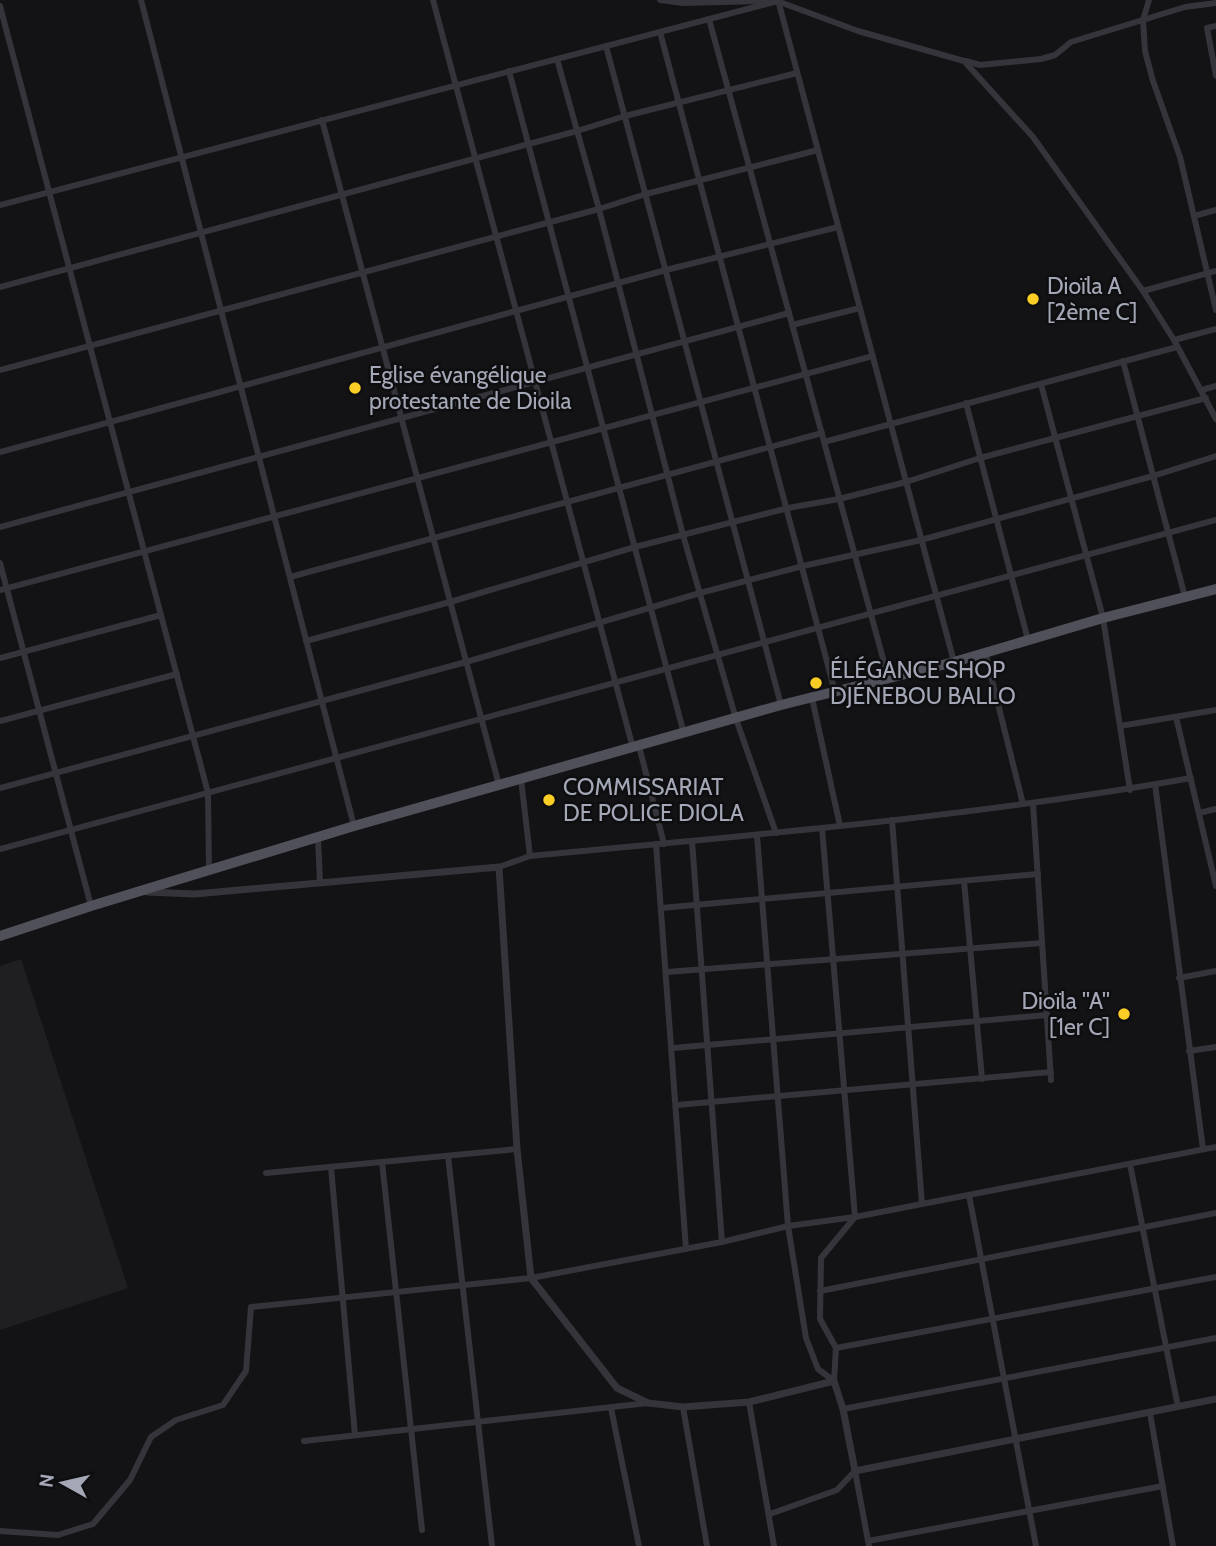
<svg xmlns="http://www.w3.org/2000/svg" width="1216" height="1546" font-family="Cabin,sans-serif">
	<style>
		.built { fill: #1f1f22 }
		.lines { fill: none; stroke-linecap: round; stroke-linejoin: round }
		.minor { stroke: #34343a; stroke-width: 6 }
		.tertiary { stroke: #34343a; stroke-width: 7 }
		.primary { stroke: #4f5059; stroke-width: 10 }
		.poi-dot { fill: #face25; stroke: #0e0e10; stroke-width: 2.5 }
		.labels { text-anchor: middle; stroke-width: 5; stroke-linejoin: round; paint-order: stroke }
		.poi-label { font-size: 23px; fill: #a4a7b6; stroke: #0e0e10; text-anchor: start }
	</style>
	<rect width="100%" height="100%" fill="#131315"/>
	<polygon class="built" points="21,959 128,1288 0,1330 0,966"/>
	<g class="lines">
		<g class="minor">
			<polyline points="141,0 354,826"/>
			<polyline points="433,0 633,748"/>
			<polyline points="660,0 683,3 766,1"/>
			<polyline points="778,0 954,662"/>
			<polyline points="1149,0 1143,20 1145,51 1153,81 1180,157 1216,310"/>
			<polyline points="777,1 858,31 964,61 1033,137 1143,291 1174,340 1216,419"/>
			<polyline points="0,6 208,793 209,872"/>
			<polyline points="709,19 888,677"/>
			<polyline points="1216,26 1207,28 1216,76"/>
			<polyline points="660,32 835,692"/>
			<polyline points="606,46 781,705"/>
			<polyline points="557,59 599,209 683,535 736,719 776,833"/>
			<polyline points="966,61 980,65 1041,59 1055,55 1071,42 1185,7 1216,3"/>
			<polyline points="509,71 684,734"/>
			<polyline points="322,120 499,785"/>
			<polyline points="0,205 778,1"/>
			<polyline points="1194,216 1216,210"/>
			<polyline points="0,287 577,131 625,116 797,73"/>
			<polyline points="1143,291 1216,271"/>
			<polyline points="792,325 860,308"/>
			<polyline points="1174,340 1216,329"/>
			<polyline points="1123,361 1185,597"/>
			<polyline points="0,370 599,209 646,194 818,150"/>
			<polyline points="1041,384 1103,618 1130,790"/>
			<polyline points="1202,390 1216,386"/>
			<polyline points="966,403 1028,640"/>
			<polyline points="824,442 1177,347"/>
			<polyline points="0,452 666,270 838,227"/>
			<polyline points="0,527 789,313"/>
			<polyline points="0,563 91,906"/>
			<polyline points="290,577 822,433"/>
			<polyline points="0,590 873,356"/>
			<polyline points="306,641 450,602 635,547 788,508 839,499 906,482 980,458 1206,398"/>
			<polyline points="985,652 1023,804"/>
			<polyline points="0,658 161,615"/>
			<polyline points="812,698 840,826"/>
			<polyline points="1176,717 1216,886"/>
			<polyline points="0,721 177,674"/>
			<polyline points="1120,726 1216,710"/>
			<polyline points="639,746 664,844"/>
			<polyline points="521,779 530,856"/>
			<polyline points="1155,784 1203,1149"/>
			<polyline points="0,788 466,662 700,593 803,566 921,540 1153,476 1216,456"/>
			<polyline points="1033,803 1051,1080"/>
			<polyline points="1199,813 1216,809"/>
			<polyline points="892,820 922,1204"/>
			<polyline points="822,828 855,1217 821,1258 820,1319 836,1348 834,1381"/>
			<polyline points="757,836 788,1226 806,1338 818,1369 834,1381"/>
			<polyline points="318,838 320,882"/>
			<polyline points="692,841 722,1242"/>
			<polyline points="656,844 686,1249"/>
			<polyline points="0,849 1216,520"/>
			<path d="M499,867L530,856C751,835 972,817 1191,778"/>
			<polyline points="964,881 982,1079"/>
			<polyline points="661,908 1038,874"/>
			<polyline points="667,972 1042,943"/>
			<polyline points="1179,978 1216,971"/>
			<polyline points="673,1048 1047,1015"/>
			<polyline points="1189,1051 1216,1047"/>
			<polyline points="677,1105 1051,1072"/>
			<polyline points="448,1156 492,1546"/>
			<polyline points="382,1162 422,1530"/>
			<polyline points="1130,1164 1178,1407"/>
			<polyline points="331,1167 355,1435"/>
			<polyline points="266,1173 517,1149"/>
			<polyline points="969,1195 1036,1546"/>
			<polyline points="820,1291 1216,1213"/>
			<polyline points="836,1348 1216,1277"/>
			<polyline points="749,1402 774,1546"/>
			<polyline points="683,1407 707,1546"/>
			<polyline points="611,1408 639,1546"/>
			<polyline points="843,1409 1216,1338"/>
			<polyline points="1150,1413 1173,1546"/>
			<polyline points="304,1441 648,1403"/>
			<polyline points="855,1471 869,1546"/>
			<polyline points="770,1514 837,1490 855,1471"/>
			<polyline points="0,1531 58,1535 93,1524 130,1480 151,1437 176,1420 223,1405 246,1371 251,1307 531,1278 722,1242 788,1226 855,1217 1216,1147"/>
			<polyline points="868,1541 1163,1486"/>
		</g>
		<polyline class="tertiary" points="147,892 195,894 499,867 517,1149 531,1278 617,1388 648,1403 683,1407 749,1402 834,1381 843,1409 855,1471 1216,1399"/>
		<polyline class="primary" points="0,936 91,906 354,826 781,705 954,662 1103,618 1216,589"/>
	</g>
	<g class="poi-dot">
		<circle cx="1033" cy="299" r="7"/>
		<circle cx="355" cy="388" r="7"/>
		<circle cx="816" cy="683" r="7"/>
		<circle cx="549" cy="800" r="7"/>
		<circle cx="1124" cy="1014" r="7"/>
	</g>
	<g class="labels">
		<g class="poi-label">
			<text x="1047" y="294">Dioïla A<tspan x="1047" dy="26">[2ème C]</tspan></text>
			<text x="369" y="383">Eglise évangélique<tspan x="369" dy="26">protestante de Dioila</tspan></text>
			<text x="830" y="678">ÉLÉGANCE SHOP<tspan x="830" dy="26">DJÉNEBOU BALLO</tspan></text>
			<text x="563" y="795">COMMISSARIAT<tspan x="563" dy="26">DE POLICE DIOLA</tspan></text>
			<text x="1110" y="1009" text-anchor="end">Dioïla ''A''<tspan x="1110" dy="26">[1er C]</tspan></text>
		</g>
	</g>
	<g transform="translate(63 1483) rotate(278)" stroke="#0e0e10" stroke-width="5" paint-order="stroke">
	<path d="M0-5L12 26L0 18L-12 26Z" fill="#a4a7b6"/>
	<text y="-10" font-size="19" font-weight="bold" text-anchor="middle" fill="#a4a7b6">N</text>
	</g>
</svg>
